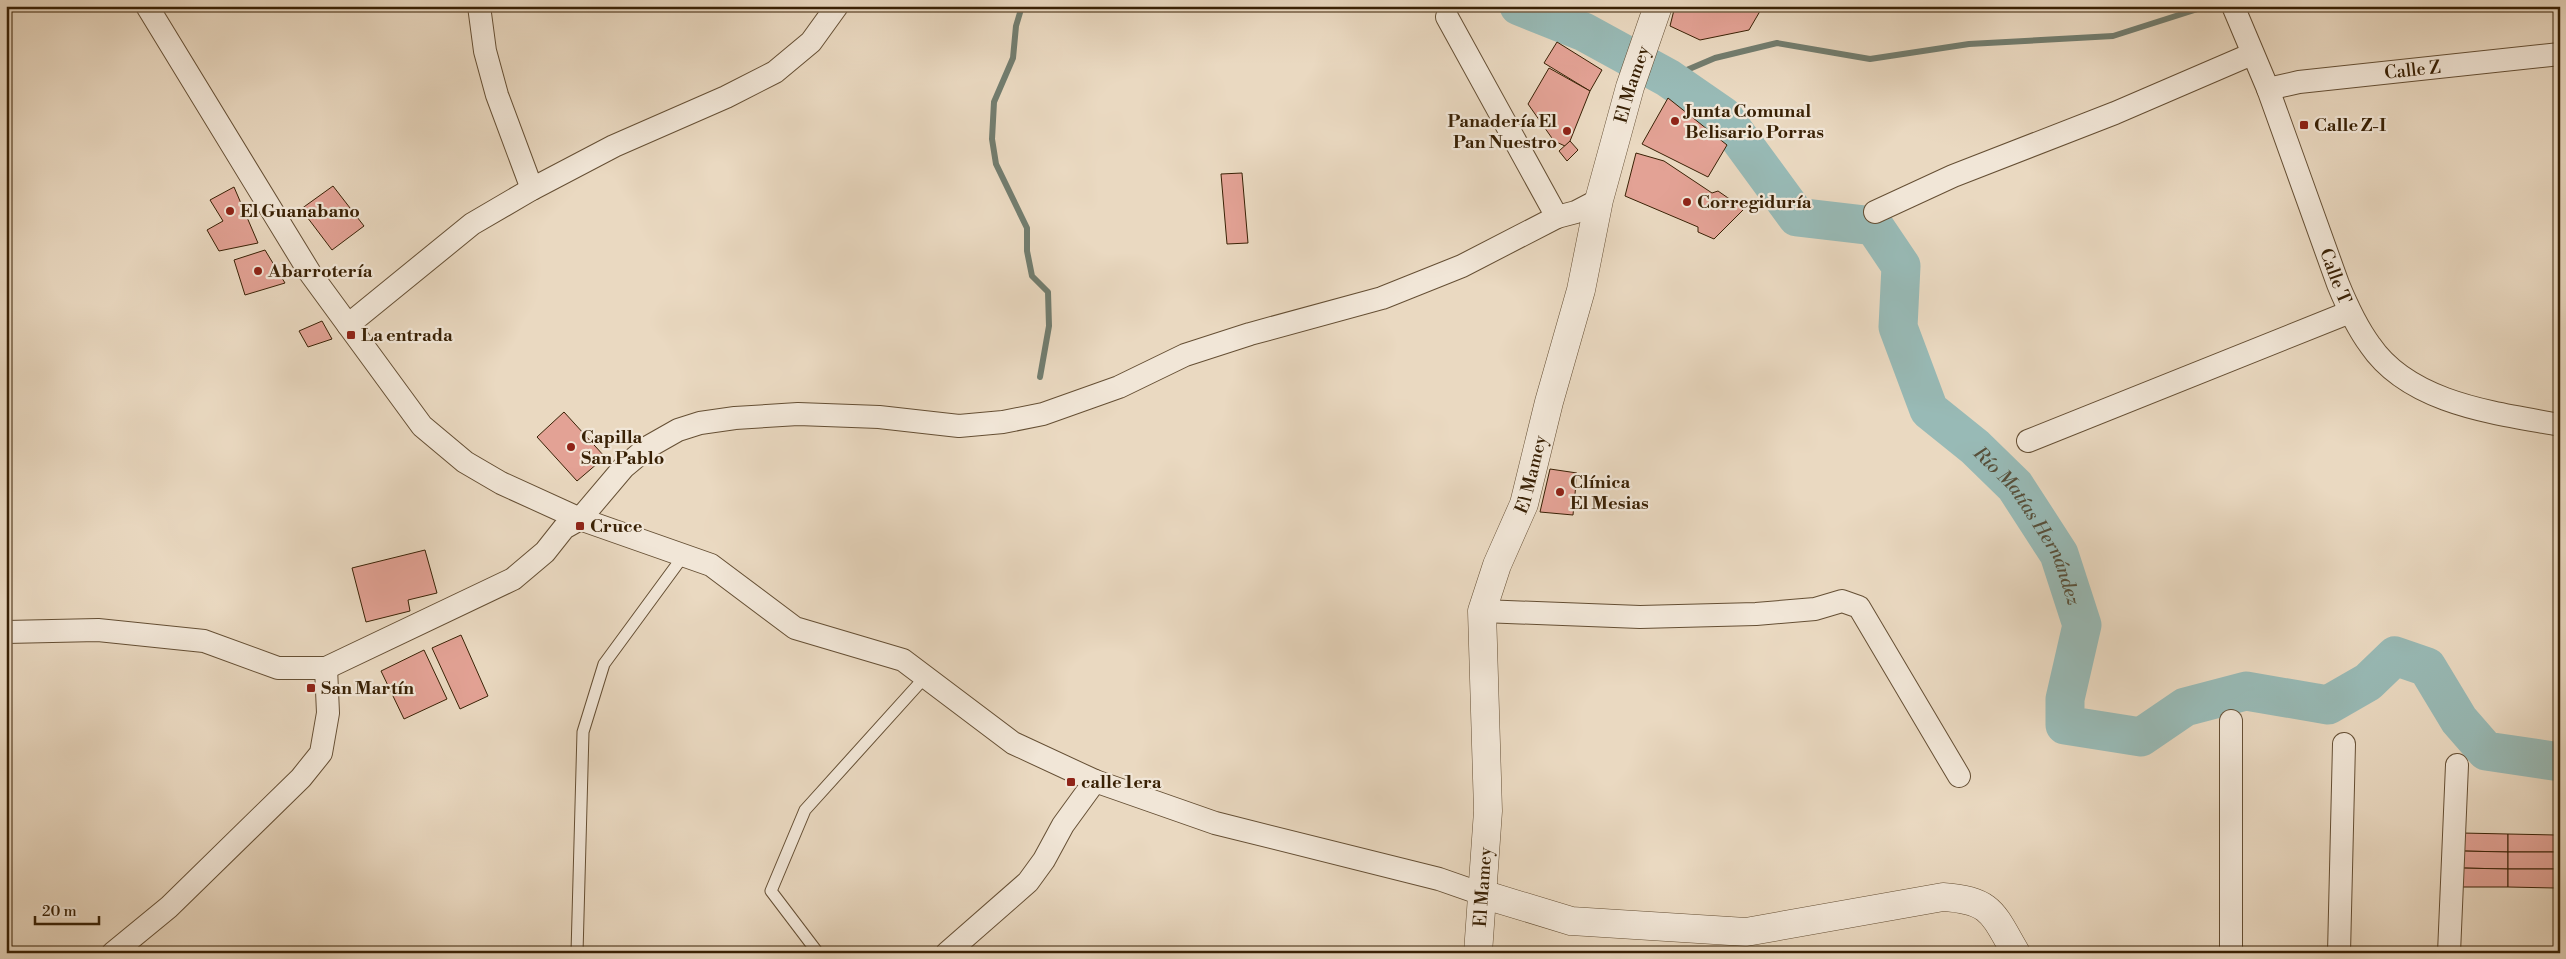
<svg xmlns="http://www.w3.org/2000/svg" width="2566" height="959" font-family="'Libre Bodoni',serif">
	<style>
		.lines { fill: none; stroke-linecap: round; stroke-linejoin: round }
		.stream { stroke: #727d6f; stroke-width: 6 }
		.river { stroke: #98bab6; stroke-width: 39 }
		.building { fill: #e3a295; stroke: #392105 }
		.service-casing { stroke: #654f34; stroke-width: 13 }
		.minor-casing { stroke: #654f34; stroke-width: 24 }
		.tertiary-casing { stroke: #654f34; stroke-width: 29 }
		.service { stroke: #f1e6d7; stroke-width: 11 }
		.minor { stroke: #f1e6d7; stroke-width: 22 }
		.tertiary { stroke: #f1e6d7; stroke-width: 28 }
		.poi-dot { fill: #8f2418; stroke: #f1e6d7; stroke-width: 2 }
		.labels { text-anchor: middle; stroke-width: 4.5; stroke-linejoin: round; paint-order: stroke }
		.street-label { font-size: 18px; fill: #392105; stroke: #f1e6d7 }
		.poi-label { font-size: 18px; font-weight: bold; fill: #392105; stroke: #f1e6d7; text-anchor: start }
		.water-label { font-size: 19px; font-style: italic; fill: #564f3a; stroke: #f1e6d7 }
	</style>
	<rect width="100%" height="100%" fill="#ead9c1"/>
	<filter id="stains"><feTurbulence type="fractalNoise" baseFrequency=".004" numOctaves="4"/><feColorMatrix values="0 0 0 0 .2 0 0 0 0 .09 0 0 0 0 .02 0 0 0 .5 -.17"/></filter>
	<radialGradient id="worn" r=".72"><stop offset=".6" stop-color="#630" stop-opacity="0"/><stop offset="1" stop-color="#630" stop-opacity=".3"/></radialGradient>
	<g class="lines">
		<g class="stream">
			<polyline points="1022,6 1016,26 1013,58 994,102 992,139 996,164 1027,228 1027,251 1032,276 1048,292 1049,326 1040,377"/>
			<polyline points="1668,78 1715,58 1777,43 1870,59 1969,44 2113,36 2207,6"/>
		</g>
		<path class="river" id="s1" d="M1519,6L1584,32L1668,78L1723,116L1797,217L1874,226L1901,266L1898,327L1929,410L1975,447L2015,486L2059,554L2082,625L2065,699V725L2141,737L2185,707L2246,691L2328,705L2368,682L2395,656L2427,667L2459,720L2486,751L2560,762"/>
	</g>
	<g class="building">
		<polygon points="1675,6 1763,6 1749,30 1700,40 1670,26"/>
		<polygon points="1557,42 1602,70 1590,91 1544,63"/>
		<polygon points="1549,68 1590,91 1570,141 1565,146 1554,141 1528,104"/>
		<polygon points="1668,98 1727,145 1708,177 1642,144"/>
		<polygon points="1570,141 1578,150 1567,161 1559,151"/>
		<polygon points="1636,153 1664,161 1712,193 1718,191 1744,209 1714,239 1698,232 1698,227 1625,196"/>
		<polygon points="1242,173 1248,243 1227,244 1221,174"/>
		<polygon points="333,186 364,226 332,250 301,209"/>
		<polygon points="234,187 258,243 219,251 207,230 223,221 210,200"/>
		<polygon points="265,250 285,283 245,295 234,260"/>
		<polygon points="322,321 332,339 308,347 299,331"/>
		<polygon points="564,412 605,457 577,481 537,437"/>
		<polygon points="1550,469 1577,473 1573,515 1540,512"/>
		<polygon points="425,550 437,593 408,600 410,611 366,622 352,568"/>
		<polygon points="461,635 488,696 460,709 432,648"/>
		<polygon points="424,650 447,699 404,719 381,671"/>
		<polygon points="2462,833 2508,834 2508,852 2462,851"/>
		<polygon points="2508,834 2556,835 2555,852 2508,852"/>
		<polygon points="2462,851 2508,852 2508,869 2461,868"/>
		<rect x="2508" y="852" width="47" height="17"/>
		<polygon points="2461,868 2508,869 2508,887 2461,887"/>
		<polygon points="2508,869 2555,869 2555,888 2508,887"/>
	</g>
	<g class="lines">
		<defs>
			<g id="service">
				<polyline points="577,953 583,732 604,664 684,555"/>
				<polyline points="818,953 771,891 805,810 926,676"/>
			</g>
			<g id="minor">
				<polyline points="147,6 310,273 422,426 465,462 501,483 580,519 711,565 795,628 903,660 1013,743 1095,781 1215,823 1439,879 1482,894"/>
				<polyline points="479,6 485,51 497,95 532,189"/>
				<path id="s2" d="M2233,6L2268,89L2338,284C2347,306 2356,326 2370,345C2410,404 2496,413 2560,425"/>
				<polyline points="1447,17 1557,217"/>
				<path id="s3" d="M2268,89L2299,82L2560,54"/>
				<polyline points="1875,212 1953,176 2115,113 2252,54"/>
				<polyline points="348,325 472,224 532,189 614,146 726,97 775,72 811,42 837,6"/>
				<polyline points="2028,441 2350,312"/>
				<polyline points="1482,611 1640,617 1756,614 1815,609 1842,601 1859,607 1959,776"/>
				<polyline points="6,632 98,630 204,641 278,668 326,668 513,579 545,552 564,528 580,519 624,467 648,447 678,430 700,423 735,418 798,414 879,417 959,426 1003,422 1043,414 1119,387 1185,355 1250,334 1382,298 1462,266 1557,217 1576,212 1599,200"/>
				<polyline points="113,953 169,907 301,778 321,753 328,713 326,668"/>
				<polyline points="947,953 1028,882 1044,860 1063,825 1095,781"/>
				<polyline points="2231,953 2231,721"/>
				<polyline points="2339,953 2344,744"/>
				<polyline points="2449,953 2457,765"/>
			</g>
			<g id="tertiary">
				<path d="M1482,894L1571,921L1746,932L1943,897C1992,900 1993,914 2016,953"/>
				<path id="s4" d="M1478,953L1488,811L1482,611L1497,565L1524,504L1549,402L1581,290L1599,200L1630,87L1658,6"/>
			</g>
		</defs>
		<use href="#service" class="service-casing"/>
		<use href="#minor" class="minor-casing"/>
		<use href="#tertiary" class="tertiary-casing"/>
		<use href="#service" class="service"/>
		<use href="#minor" class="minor"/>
		<use href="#tertiary" class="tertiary"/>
	</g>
	<g class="poi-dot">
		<circle cx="1675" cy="121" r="5"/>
		<rect x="2299" y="120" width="10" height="10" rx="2.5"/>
		<circle cx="1567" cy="131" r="5"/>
		<circle cx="1687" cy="202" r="5"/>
		<circle cx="230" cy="211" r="5"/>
		<circle cx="258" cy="271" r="5"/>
		<rect x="346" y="330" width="10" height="10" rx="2.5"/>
		<circle cx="571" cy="447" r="5"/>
		<circle cx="1560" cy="492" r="5"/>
		<rect x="575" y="521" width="10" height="10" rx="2.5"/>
		<rect x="306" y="683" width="10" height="10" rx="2.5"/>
		<rect x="1066" y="777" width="10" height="10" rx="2.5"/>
	</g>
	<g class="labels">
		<g class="street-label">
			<text dy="6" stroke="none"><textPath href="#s3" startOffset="146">Calle Z</textPath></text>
			<text dy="6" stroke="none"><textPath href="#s4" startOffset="891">El Mamey</textPath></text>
			<text dy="6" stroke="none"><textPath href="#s2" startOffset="289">Calle T</textPath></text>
			<text dy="6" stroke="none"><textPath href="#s4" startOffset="488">El Mamey</textPath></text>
			<text dy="6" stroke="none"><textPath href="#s4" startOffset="66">El Mamey</textPath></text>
		</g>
		<g class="poi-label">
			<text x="1685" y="117">Junta Comunal<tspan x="1685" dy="21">Belisario Porras</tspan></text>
			<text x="1557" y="127" text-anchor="end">Panadería El<tspan x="1557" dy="21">Pan Nuestro</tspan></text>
			<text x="2314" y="131">Calle Z-I</text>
			<text x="1697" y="208">Corregiduría</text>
			<text x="240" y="217">El Guanabano</text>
			<text x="268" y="277">Abarrotería</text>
			<text x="361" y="341">La entrada</text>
			<text x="581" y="443">Capilla<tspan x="581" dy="21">San Pablo</tspan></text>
			<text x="1570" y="488">Clínica<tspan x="1570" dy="21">El Mesias</tspan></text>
			<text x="590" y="532">Cruce</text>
			<text x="321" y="694">San Martín</text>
			<text x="1081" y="788">calle 1era</text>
		</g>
		<g class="water-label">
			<text dy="7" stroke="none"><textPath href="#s1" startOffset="789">Río Matías Hernández</textPath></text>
		</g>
	</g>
	<rect width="2566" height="959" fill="none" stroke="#ead9c1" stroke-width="25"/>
	<rect x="8" y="8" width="2551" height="944" fill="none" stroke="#392105" stroke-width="2.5"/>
	<rect x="12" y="12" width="2541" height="934" fill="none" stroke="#392105"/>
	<path d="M35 916v8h64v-8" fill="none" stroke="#392105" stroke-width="2.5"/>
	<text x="42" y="916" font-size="15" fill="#392105" stroke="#f1e6d7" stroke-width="4" paint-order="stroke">20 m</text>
	<rect width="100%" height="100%" filter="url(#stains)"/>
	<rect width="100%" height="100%" fill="url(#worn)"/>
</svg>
